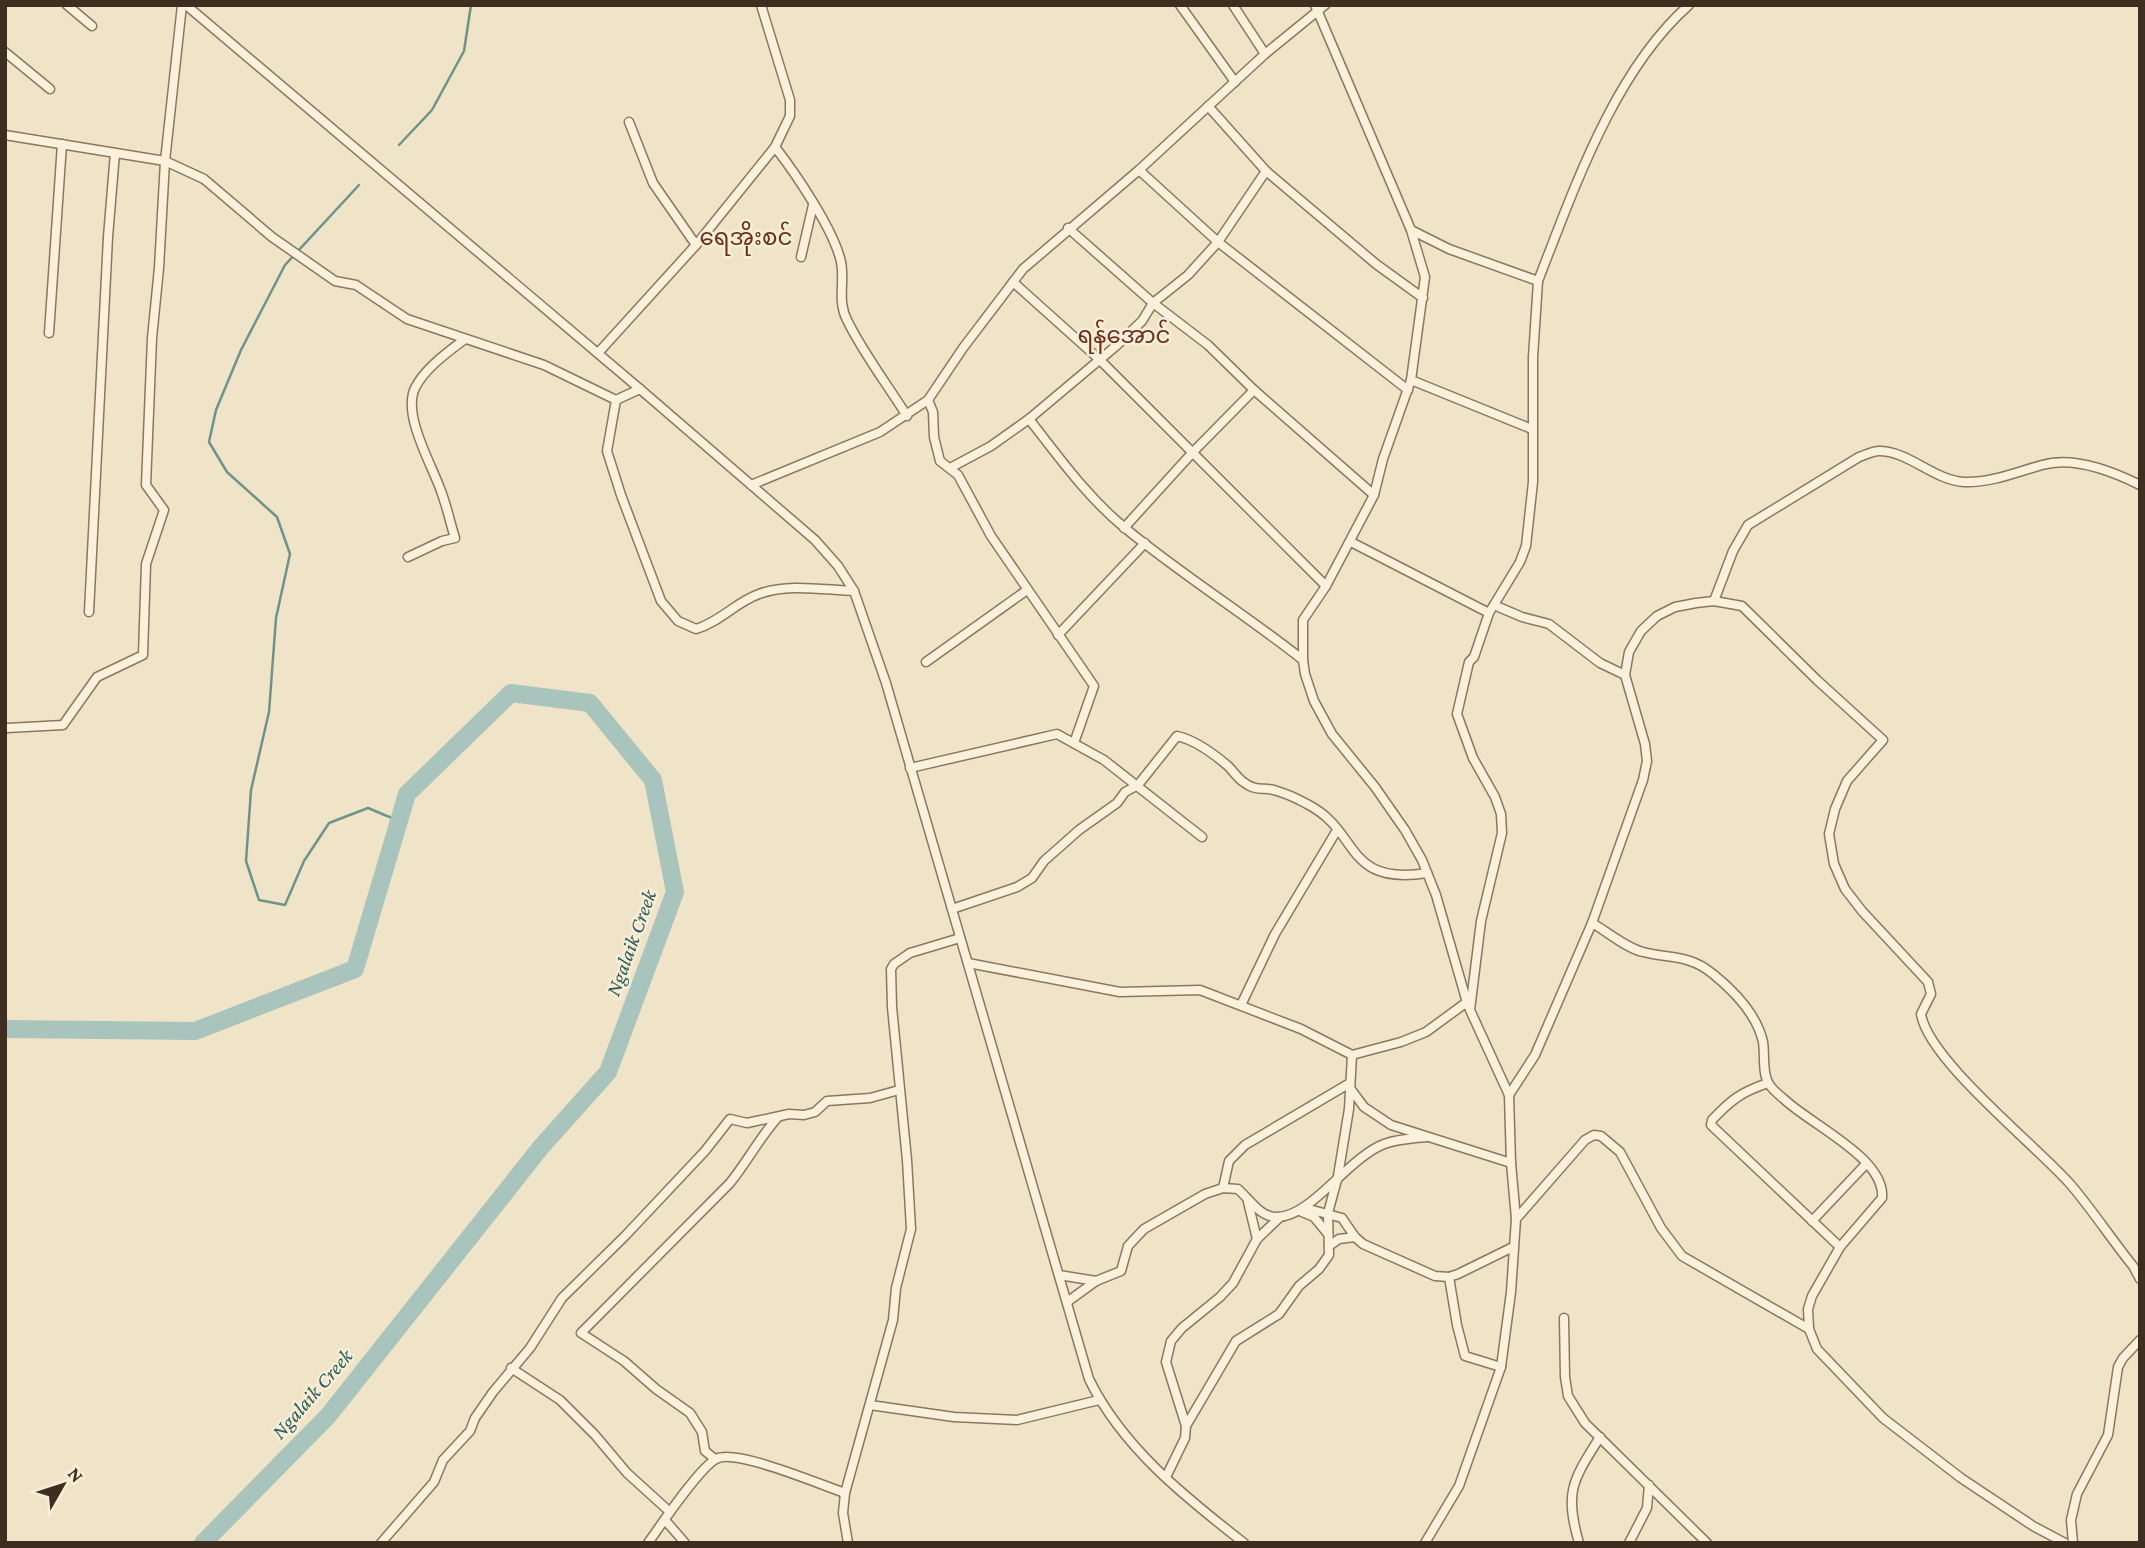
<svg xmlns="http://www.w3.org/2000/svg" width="2145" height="1548" font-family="'Crimson Pro','Noto Sans Myanmar',serif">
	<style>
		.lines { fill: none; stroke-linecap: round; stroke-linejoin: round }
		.stream { stroke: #6f938a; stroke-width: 2.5 }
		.river { stroke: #a9c4bc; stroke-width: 18 }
		.minor-casing { stroke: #8d765c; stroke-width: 11 }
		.minor { stroke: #faf1dc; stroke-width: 8 }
		.labels { text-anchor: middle; stroke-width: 5; stroke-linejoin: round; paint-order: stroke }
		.water-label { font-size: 21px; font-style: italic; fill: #2f5d5a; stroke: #f7eed8 }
		.quarter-label { font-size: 23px; fill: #6b2e1e; stroke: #f7eed8 }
	</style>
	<rect width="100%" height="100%" fill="#f0e4c8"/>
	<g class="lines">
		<g class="stream">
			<polyline points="399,145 432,110 464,51 471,5"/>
			<polyline points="359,185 285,265 241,350 216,410 209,442 227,472 277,517 290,554 276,618 269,712 251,790 246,861 259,900 285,905 304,861 329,823 368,808 399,821"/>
		</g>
		<polyline class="river" points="5,1029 195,1031 355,969 407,794 511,693 590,703 653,780 675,892 608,1072 541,1147 328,1416 203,1543"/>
		<defs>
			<g id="minor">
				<polyline points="67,5 92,26"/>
				<path d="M186,5L640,389L815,540L838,566L854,591L886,683L1089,1379C1122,1447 1185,1497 1244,1543"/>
				<polyline points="1180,5 1235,82"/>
				<polyline points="1233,5 1265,54 1325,5"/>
				<polyline points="1315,5 1411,230 1449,249 1538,281 1533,357 1533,482 1526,546 1520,562 1489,613 1474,657 1469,662 1457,714 1473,758 1495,797 1501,814 1502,833 1481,921 1470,1010 1509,1095 1511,1163 1516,1219 1511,1292 1501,1367 1459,1486 1425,1543"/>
				<polyline points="5,52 50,89"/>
				<polyline points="1208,106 1266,171 1376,264 1423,298"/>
				<polyline points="629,122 653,183 696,245"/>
				<polyline points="5,135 165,161 204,179 272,237 335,281 356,285 407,319 544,365 616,400 640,389"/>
				<path d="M775,147C796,174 834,230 841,262C845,282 837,301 847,320C863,353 887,384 907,416"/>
				<polyline points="1139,170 1218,242 1408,390"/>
				<polyline points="1068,228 1153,303 1208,345 1254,390 1374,495"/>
				<polyline points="1411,230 1425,277 1411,380 1383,459 1374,495 1326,586 1303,620 1303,660 1305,674 1314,701 1332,734 1375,787 1405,830 1422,860 1436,895 1468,1006"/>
				<polyline points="801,257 813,205"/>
				<path d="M1538,281C1574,189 1614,71 1689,5"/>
				<polyline points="1013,282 1100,360 1326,586"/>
				<polyline points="49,333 62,144"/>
				<polyline points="598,353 696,245 775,147 790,116 790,100 761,5"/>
				<polyline points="1411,380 1532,429"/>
				<path d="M616,400L607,451L621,495L661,601L678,621L696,629C720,622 736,602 759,594C788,583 824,590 854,591"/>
				<polyline points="928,400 933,412 934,437 940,461 958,475 991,536 1094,686 1074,743"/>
				<path d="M1029,419C1059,457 1087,497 1125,528C1182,575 1245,614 1303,660"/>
				<polyline points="950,468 991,446 1029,419 1116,346 1142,321 1153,303 1188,275 1218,242 1266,171"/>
				<polyline points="751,485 880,432 928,400 963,348 1023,269 1139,170 1265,54"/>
				<polyline points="1124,528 1193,452 1254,390"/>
				<polyline points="1351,542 1489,613"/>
				<path d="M408,557L442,541L455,538C450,522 447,507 441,491C432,465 402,415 415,388C425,368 448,352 465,339"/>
				<path d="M1714,601L1733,551L1748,525L1859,457C1865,455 1873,451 1879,451C1909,451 1933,480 1964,482C1991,483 2017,472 2042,465C2073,456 2112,471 2140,485"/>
				<polyline points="1494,605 1522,617 1549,624 1600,663 1625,675"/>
				<polyline points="89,612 108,237 115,153"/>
				<polyline points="1058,635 1145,543"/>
				<polyline points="926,662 1027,590"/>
				<polyline points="7,728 63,725 97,677 143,655 146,564 164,510 146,485 152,338 159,268 165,161 182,5"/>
				<polyline points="910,768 1057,734 1104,760 1202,837"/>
				<path d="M952,909L1017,887L1032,878L1044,861L1079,830L1117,803L1125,792L1138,785L1177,736C1195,740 1214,754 1228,766C1233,771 1237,777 1242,781C1257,793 1263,786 1277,791C1287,794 1298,799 1307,804C1361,831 1343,886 1427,873"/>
				<path d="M1592,923C1608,932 1626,948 1643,952C1670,959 1689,954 1713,974C1734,991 1757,1015 1763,1042C1765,1054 1762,1074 1769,1084C1772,1089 1779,1095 1784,1099C1808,1123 1886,1158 1882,1198L1840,1247L1812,1296L1808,1309L1809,1329L1817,1349L1883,1418L1961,1478L2033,1526L2065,1543"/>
				<polyline points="968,963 1120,992 1200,990 1301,1029 1352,1055 1401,1042 1426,1032 1467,1002"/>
				<polyline points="1241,1005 1275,934 1337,830"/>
				<path d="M1768,1083C1741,1092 1731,1100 1712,1120L1711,1125L1840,1247"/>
				<polyline points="1350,1088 1364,1107 1391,1125 1511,1163"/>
				<path d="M1509,1095L1535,1055L1592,923L1643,780L1647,761L1645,744L1625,675L1629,652L1641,631L1657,616L1675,607L1696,603L1714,601L1742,606L1817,680L1883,740L1847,781L1835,809L1829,834L1834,864L1845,889L1862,911L1928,982L1931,994L1921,1014C1928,1060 2037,1146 2071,1185C2093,1211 2112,1240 2133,1266L2140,1279"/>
				<polyline points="1223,1188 1229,1161 1245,1145 1350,1083"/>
				<polyline points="1248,1202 1257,1239"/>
				<polyline points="1305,1208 1342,1218 1355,1237 1363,1244 1435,1276 1449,1277 1458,1274 1513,1247"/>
				<polyline points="1302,1212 1314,1217 1328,1234"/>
				<polyline points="1516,1219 1585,1140 1594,1135 1601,1136 1620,1152 1661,1228 1682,1256 1809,1329"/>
				<polyline points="1812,1221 1866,1164"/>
				<polyline points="1329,1246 1339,1239 1355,1237"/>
				<polyline points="1059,1275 1096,1281"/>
				<polyline points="1449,1277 1457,1325 1465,1356 1501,1367"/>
				<path d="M1067,1302L1096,1281L1121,1271L1128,1246L1144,1229L1205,1194L1223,1188L1238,1189C1249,1199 1261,1218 1277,1217C1311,1217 1348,1158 1384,1144C1397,1139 1414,1138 1427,1137"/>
				<polyline points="1564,1318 1565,1377 1568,1396 1585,1423 1707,1543"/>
				<polyline points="511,1368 560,1400 595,1435 627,1473 670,1512"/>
				<polyline points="870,1405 954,1417 1017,1420 1099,1400"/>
				<polyline points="1186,1426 1236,1341 1279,1314 1299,1286 1319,1269 1329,1255 1328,1213 1338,1176 1349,1109 1352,1055"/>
				<path d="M715,1459L705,1451L702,1432L690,1413L656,1389L624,1361L581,1333L730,1183C747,1162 760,1137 778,1117"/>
				<polyline points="1166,1477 1185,1438 1186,1426 1166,1362 1171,1341 1182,1328 1220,1297 1233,1283 1257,1239 1279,1218"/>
				<polyline points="665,1520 685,1543"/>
				<polyline points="381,1543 434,1482 443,1460 470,1431 475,1418 493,1392 530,1348 562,1298 625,1236 705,1151 730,1119 747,1123 789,1114 804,1115 815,1112 827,1101 870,1098 899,1090"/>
				<path d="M648,1543C661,1525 699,1468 716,1459C735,1448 821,1485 845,1493"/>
				<polyline points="848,1543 843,1513 845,1493 893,1320 896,1288 911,1229 907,1160 892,1007 891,969 894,964 910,953 960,938"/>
				<path d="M1579,1543C1564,1491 1573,1480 1600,1437"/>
				<polyline points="1629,1543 1647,1508 1649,1485"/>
				<polyline points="2073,1543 2071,1520 2077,1494 2108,1435 2118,1367 2123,1358 2140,1340"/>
			</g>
		</defs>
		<use href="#minor" class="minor-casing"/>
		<use href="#minor" class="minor"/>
	</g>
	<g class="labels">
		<g class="water-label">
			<text transform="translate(631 943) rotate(-70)" y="7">Ngalaik Creek</text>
			<text transform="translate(312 1394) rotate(-49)" y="7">Ngalaik Creek</text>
		</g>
		<g class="quarter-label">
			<text x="746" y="245">ရေအိုးစင်</text>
			<text x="1124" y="343">ရန်အောင်</text>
		</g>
	</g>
	<rect width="2145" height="1548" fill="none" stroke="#3d2e20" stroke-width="14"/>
	<g transform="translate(63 1485) rotate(51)" stroke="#f7eed8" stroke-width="5" paint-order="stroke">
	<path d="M0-5L12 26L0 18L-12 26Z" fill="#3d2e20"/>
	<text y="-10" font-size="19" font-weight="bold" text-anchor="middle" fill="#3d2e20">N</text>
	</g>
</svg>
